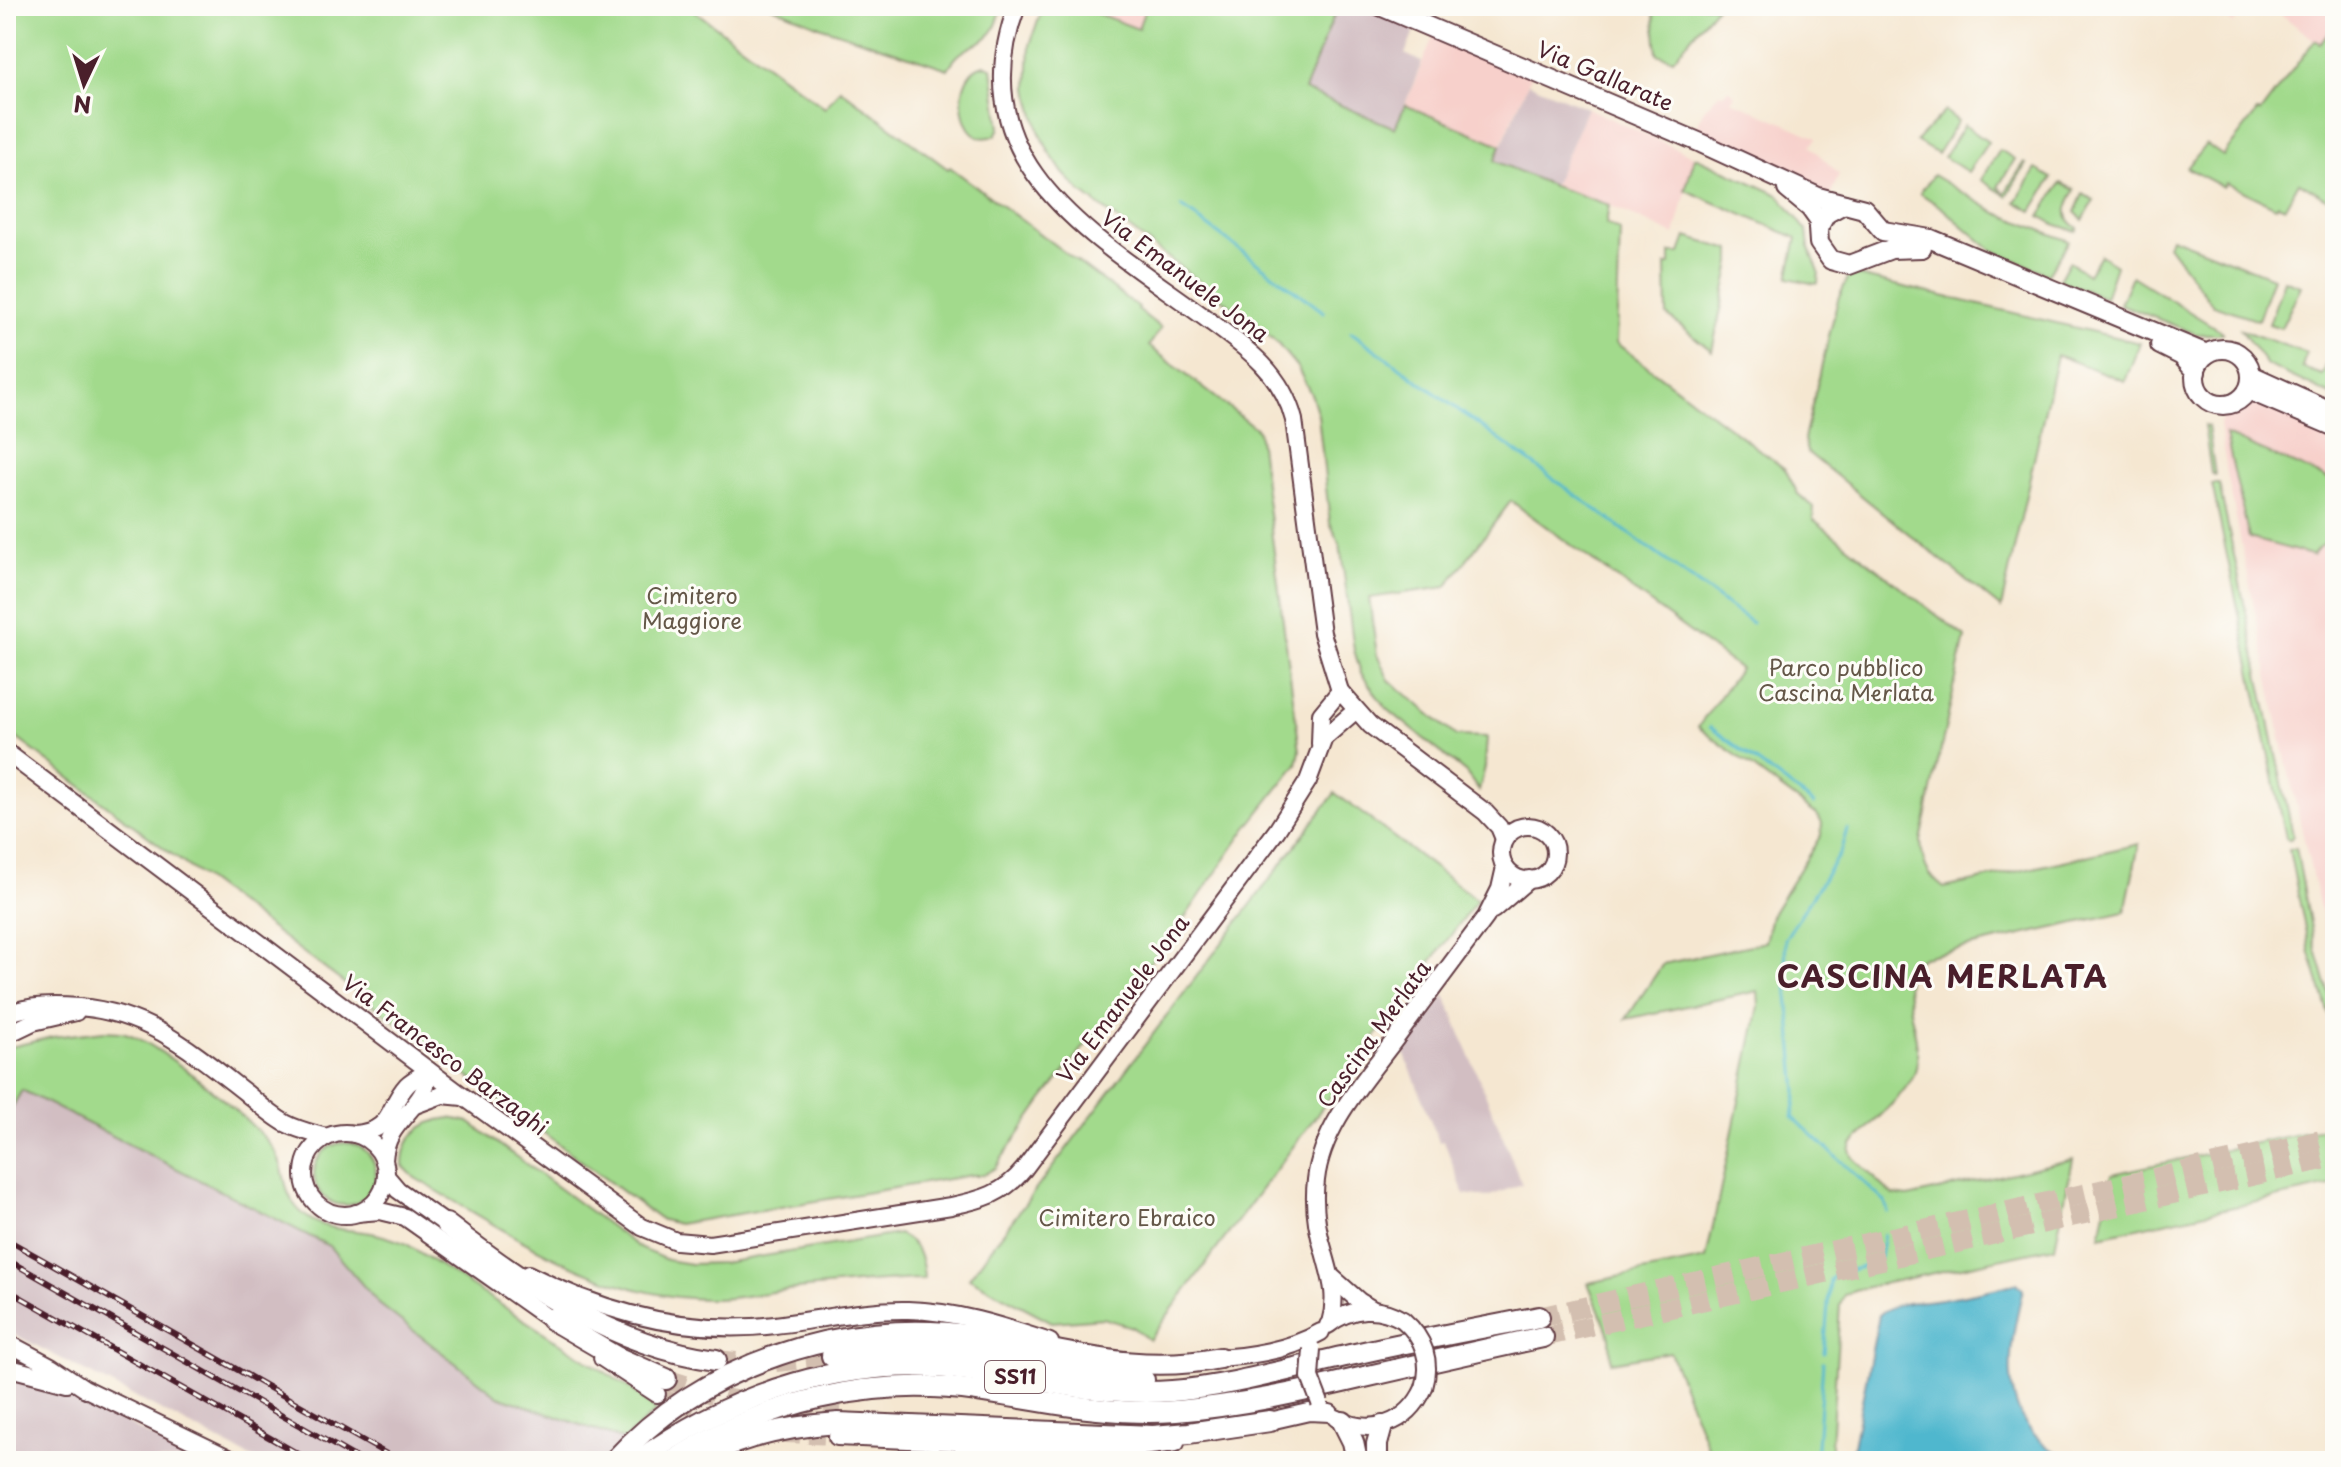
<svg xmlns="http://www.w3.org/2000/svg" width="2341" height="1467" font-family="'Playpen Sans',sans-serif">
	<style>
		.built { fill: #f7d0cb }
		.industrial { fill: #d2bec2 }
		.green { fill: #a2da8c; stroke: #767c5c; stroke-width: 2 }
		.water { fill: #50b7ce; stroke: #4d6b7c; stroke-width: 2 }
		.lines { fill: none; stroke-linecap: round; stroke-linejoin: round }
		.stream { stroke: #50b7ce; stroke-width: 3 }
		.secondary-tunnel { stroke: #d3bfb0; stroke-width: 16; stroke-dasharray: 16 8; stroke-linecap: butt }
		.highway-tunnel { stroke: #d3bfb0; stroke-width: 20; stroke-dasharray: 20 10; stroke-linecap: butt }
		.secondary-casing { stroke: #643d44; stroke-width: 20 }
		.primary-casing { stroke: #643d44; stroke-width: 22 }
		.highway-casing { stroke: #643d44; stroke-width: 24 }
		.secondary { stroke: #fff; stroke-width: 16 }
		.primary { stroke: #fff; stroke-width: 18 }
		.highway { stroke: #fff; stroke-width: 20 }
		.rail-casing { stroke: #4a1f2b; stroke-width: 6 }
		.rail { stroke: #fdfcf7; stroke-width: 3; stroke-dasharray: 9; stroke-linecap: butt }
		.secondary-bridge-casing { stroke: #643d44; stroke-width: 20; stroke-linecap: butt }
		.secondary-bridge { stroke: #fff; stroke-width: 16 }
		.labels { text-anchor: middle; stroke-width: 6; stroke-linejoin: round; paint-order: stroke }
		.shield { fill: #fdfcf7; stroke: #806168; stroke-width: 2 }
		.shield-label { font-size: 20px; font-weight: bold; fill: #4a1f2b }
		.street-label { font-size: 22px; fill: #4a1f2b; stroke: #fdfcf7 }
		.park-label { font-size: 22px; fill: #645748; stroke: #fdfcf7 }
		.district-label { font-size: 30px; font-weight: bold; letter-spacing: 2px; fill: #4a1f2b; stroke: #fdfcf7 }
	</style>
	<rect width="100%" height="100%" fill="#fdfcf7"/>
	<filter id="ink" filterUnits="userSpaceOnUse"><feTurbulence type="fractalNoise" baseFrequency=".0125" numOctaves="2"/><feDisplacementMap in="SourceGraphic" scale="16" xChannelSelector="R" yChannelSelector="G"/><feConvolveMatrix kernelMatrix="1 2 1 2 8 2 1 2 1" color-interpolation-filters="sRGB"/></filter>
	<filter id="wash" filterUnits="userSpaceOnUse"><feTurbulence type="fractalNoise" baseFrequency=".006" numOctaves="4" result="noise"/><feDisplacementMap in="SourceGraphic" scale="32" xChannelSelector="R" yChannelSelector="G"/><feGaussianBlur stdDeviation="1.8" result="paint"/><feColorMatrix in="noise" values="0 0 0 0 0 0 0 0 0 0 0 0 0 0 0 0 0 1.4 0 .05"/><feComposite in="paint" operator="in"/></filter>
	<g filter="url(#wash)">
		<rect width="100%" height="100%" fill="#f5e7d1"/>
		<g class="built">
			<polygon points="1095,6 1146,6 1138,29 1093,12"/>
			<polygon points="2213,6 2247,6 2233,24"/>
			<polygon points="2270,6 2335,6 2335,24 2320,44"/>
			<polygon points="1435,32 1532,73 1501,145 1405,105"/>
			<polygon points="1728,89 1735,95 1731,100 1817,138 1810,146 1839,174 1830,197 1691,137 1703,111 1719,93 1723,94"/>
			<polygon points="1587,108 1695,157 1675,235 1609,205 1553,186"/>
			<polygon points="2251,396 2335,431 2335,975 2283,747 2227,474 2220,425 2222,418"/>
		</g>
		<g class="industrial">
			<polygon points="1338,6 1376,6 1417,25 1405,54 1422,62 1395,129 1304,90"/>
			<polygon points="1528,83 1587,108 1553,186 1495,161"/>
			<polygon points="1445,995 1522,1184 1487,1197 1464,1194 1444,1141 1439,1142 1403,1050"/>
			<polygon points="21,1090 330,1246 379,1304 498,1396 684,1461 258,1461 6,1330 6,1118"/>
			<polygon points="6,1378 52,1387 102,1409 194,1461 6,1461"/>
		</g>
		<g class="green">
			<polygon points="6,6 688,6 825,108 840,89 948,169 950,167 1139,308 1138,310 1161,328 1149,346 1258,430 1300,751 1297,764 1246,829 1186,916 1042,1101 995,1168 983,1175 972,1175 678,1224 659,1219 6,730"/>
			<path d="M770,6H1002C999,16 997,29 988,36C971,51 962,45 948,69L822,27Z"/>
			<path d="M1043,6H1095L1093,12L1138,29L1146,6H1333L1337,8L1304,90L1395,128L1405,105L1501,145L1495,161L1553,186L1609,205L1606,224L1620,231L1616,343L1785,469L1798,494L1814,507L1813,519L1965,637L1921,841C1922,863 1927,875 1944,888L2139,844L2125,912L1923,957L1912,963C1896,996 1927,1041 1914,1074C1907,1093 1867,1128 1852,1144L1850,1151L1853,1158L1893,1195L1908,1197L2073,1159L2055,1247L1854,1290L1844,1295L1840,1304L1830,1461H1713L1670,1352L1611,1362L1610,1337L1588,1283L1706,1259L1759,1006L1758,991L1626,1019L1663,964L1765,942L1771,916L1821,835L1822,823L1817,815L1698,727L1740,669L1511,501L1446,587L1369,598L1377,655L1389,680L1456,736L1487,737L1485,767L1479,791L1466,773L1385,707L1361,673L1354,650L1340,544L1330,523L1318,415L1312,396L1297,367L1277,343L1258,326L1080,191L1063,173L1049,152L1039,131L1028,89L1030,45Z"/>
			<polygon points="1653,6 1717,6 1673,59 1657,54"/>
			<polygon points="2335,24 2335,203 2299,182 2285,207 2278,204 2276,207 2226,183 2223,187 2187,168 2206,144 2223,156 2257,112 2260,113 2315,40 2320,44"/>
			<path d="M986,65L992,68L1000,128L996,135C957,154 949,69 986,65Z"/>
			<polygon points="1945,111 1958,121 1937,154 1916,141"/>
			<polygon points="1964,125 1988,142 1968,172 1944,157"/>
			<polygon points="2000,150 2015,159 1998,187 2005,193 2024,163 2026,164 2007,196 1981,180"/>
			<polygon points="1695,157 1779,195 1807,231 1809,248 1819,271 1818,283 1815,284 1788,278 1797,238 1685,190"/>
			<polygon points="2036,169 2052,178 2032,211 2016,202"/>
			<polygon points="1933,175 1997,213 2069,241 2048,274 1990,249 1942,208 1920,193"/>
			<path d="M2061,183L2075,190C2067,205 2060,217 2078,228L2076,231L2054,224L2040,216Z"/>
			<polygon points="2083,194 2094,200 2083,220 2075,212"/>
			<polygon points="1686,237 1731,250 1731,263 1712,351 1667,315 1666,265 1670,265 1670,253 1680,253"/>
			<polygon points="2171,237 2273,277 2258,320 2213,305 2168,245"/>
			<polygon points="2100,255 2116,265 2105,298 2059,280 2069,262 2088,274"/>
			<polygon points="1850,274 2140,343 2125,381 2057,355 2001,608 1807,452 1804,439 1838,299"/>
			<polygon points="2132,276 2222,332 2222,334 2196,334 2120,304"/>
			<polygon points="2284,280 2301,286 2281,328 2269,324"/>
			<polygon points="2241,330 2306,353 2302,368 2323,375 2328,360 2335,363 2335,397 2267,365"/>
			<polygon points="2204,425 2208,426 2215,475 2211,473"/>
			<polygon points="2226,435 2335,482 2335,539 2319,547 2312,555 2249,538"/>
			<polygon points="2212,484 2219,484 2293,835 2290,840 2286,838"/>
			<polygon points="1335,793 1477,900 1149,1340 1132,1327 1103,1318 1052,1322 969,1278"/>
			<polygon points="2296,848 2313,939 2335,1015 2335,1036 2310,953 2289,850"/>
			<path d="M104,1031C111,1032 121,1031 128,1034C157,1042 260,1126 275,1151C287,1171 282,1195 301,1212C319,1229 341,1229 364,1232C378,1233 392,1239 405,1243L633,1390L656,1411L624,1440L498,1396L379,1304L329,1246L22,1090L6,1118V1048L52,1037Z"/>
			<path d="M450,1118L469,1122L641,1249L667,1260L691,1264L722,1263L898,1234C918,1243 923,1258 924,1279C874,1280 826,1286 778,1291C758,1294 737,1298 717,1299C604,1302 509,1232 415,1178L403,1166C402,1137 422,1121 450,1118Z"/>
			<polygon points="2335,1126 2335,1185 2100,1236 2112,1174"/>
			<circle cx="345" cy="1174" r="31"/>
		</g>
		<path class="water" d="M2017,1283L2023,1289C2010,1343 1995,1408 2048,1447C2057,1453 2067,1456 2077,1461H1850L1879,1315C1896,1300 1920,1303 1941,1299C1967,1295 1992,1290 2017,1283Z"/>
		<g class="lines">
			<g class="stream">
				<polyline points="1182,207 1324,312"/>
				<polyline points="1351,332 1752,623"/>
				<polyline points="1710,727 1814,804"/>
				<polyline points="1786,973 1785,939 1840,853 1847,829"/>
				<polyline points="1787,985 1797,1092 1793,1117 1885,1202 1888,1212"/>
				<polyline points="1824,1353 1830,1280 1838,1273 1874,1264 1880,1257 1884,1234"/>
				<polyline points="1816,1461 1823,1362"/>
			</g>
		</g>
	</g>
	<g filter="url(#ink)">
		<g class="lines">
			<g class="secondary-tunnel">
				<polyline points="657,1394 718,1420"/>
				<polyline points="784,1435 837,1437"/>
			</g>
			<g class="highway-tunnel">
				<polyline points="1539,1317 2335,1137"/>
				<polyline points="1543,1337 2335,1157"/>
				<polyline points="716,1360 759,1364 832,1356"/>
				<polyline points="666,1379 728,1399 754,1403"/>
				<polyline points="794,1406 841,1409"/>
			</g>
			<defs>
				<g id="secondary">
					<path d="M1017,6C957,167 1101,240 1208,320C1245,347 1282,372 1294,420L1322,633L1340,691L1370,725L1485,812L1499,827L1504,839"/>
					<polyline points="1320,744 1321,714 1340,691"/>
					<path d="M6,752L464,1097L642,1227L676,1241L710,1244L951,1206C981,1200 1004,1194 1024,1169L1277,830L1308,781L1324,738L1355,711"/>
					<circle cx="1528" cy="853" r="27"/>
					<polyline points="1493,910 1529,879"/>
					<path d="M6,1014C31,1005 53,1005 79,1007C149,1013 192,1051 246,1093C258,1103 271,1115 285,1123C298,1130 312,1133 326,1137"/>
					<polyline points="6,1035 33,1022 76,1012"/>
					<polyline points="415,1105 442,1095 463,1097"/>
					<circle cx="345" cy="1174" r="41"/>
					<path d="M354,1134C394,1131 386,1108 407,1085C413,1079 422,1075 429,1071"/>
					<path d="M384,1160C386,1118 426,1110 429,1071"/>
					<polyline points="386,1176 398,1190 453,1229"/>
					<polyline points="356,1213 380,1211 405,1217 558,1325"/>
					<path d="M528,1274C604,1313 688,1335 775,1325C819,1320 863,1309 908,1310C957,1311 1004,1327 1050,1342"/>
					<polyline points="1333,1278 1359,1301 1372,1309"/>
					<path d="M1330,1323C1338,1296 1331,1278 1324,1252C1317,1230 1313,1204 1316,1180C1322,1124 1367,1078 1399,1034C1428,995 1457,956 1486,917L1500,889L1505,867"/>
					<path d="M1328,1325C1351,1307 1378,1305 1403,1320"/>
					<polyline points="6,1342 51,1366 84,1388 235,1461"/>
					<polyline points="602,1358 657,1394"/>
					<path d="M1212,1358C1248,1357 1290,1350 1321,1332"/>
					<polyline points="6,1367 67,1383"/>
					<path d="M1336,1418C1370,1437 1408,1424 1424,1388"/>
					<polyline points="1261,1423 1309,1412 1330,1413"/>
					<polyline points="837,1437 1098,1448 1141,1447 1176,1443"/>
				</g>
				<g id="primary">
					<polyline points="1380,6 1701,143 1818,197 1864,209 1883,231 1931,239 2207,354"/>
					<polyline points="1787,189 1810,208 1820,222"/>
					<polyline points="1844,204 1826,214 1818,228 1819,243 1831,260 1849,265 1891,249 1922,248"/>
					<polyline points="2160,345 2182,356 2196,372"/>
					<circle cx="2223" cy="377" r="28"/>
					<polyline points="2251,375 2335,413"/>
					<polyline points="2248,390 2335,427"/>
				</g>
				<g id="highway">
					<path d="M446,1224C526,1286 613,1346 716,1360"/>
					<polyline points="551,1319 616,1357 666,1379"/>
					<path d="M832,1356C892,1347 951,1348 1010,1358C1055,1365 1098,1377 1144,1380"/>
					<polyline points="1343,1422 1353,1442 1357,1461"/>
					<path d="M706,1455C747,1435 792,1426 838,1423L1153,1436L1189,1433L1270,1421"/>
					<path d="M614,1461C703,1363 845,1317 974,1336C1062,1348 1130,1376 1220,1358"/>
					<path d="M638,1461C734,1392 849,1354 968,1370C1036,1379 1102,1396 1172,1391C1235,1386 1293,1367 1355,1354C1416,1340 1477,1329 1539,1317"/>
					<path d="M673,1461C764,1401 870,1376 978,1391C1045,1401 1108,1416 1176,1411C1238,1406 1300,1392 1360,1378C1421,1364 1482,1350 1543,1337"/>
					<polyline points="1377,1461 1377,1444 1382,1426"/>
				</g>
			</defs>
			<use href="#secondary" class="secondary-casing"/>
			<use href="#primary" class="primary-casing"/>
			<use href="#highway" class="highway-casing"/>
			<use href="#secondary" class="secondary"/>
			<use href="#primary" class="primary"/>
			<use href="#highway" class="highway"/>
			<defs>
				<g id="rail">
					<polyline points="6,1239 399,1461"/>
					<polyline points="6,1259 362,1461"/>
					<polyline points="6,1289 311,1461"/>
				</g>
			</defs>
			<use href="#rail" class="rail-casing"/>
			<use href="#rail" class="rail"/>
			<defs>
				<g id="secondary-bridge">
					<path d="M1403,1320C1424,1338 1432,1361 1424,1388"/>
					<polyline points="1312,1349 1310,1377 1320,1403"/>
				</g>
			</defs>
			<use href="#secondary-bridge" class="secondary-bridge-casing"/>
			<use href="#secondary-bridge" class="secondary-bridge"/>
		</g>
	</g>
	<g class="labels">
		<rect class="shield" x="985" y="1361" width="60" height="32" rx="6"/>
		<g class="shield-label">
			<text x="1015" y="1384">SS11</text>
		</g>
		<g class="street-label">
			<text transform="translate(1605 76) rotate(23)" y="8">Via Gallarate</text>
			<text transform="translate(1185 276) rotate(37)" y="8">Via Emanuele Jona</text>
			<text transform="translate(1123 999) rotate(-53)" y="8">Via Emanuele Jona</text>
			<text transform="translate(1374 1034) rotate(-54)" y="8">Cascina Merlata</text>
			<text transform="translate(445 1055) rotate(37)" y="8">Via Francesco Barzaghi</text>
		</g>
		<g class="park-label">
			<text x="692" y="604">Cimitero<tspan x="692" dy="25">Maggiore</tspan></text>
			<text x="1846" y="676">Parco pubblico<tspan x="1846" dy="25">Cascina Merlata</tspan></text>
			<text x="1127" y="1226">Cimitero Ebraico</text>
		</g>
		<g class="district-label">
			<text x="1943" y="988">CASCINA MERLATA</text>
		</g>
	</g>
	<rect width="2341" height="1467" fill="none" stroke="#fdfcf7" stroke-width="32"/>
	<g transform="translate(84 84) rotate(184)" stroke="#fdfcf7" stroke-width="6" paint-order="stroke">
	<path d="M0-6L14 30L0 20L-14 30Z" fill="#4a1f2b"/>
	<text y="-12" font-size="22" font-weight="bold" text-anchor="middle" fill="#4a1f2b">N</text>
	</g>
</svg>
